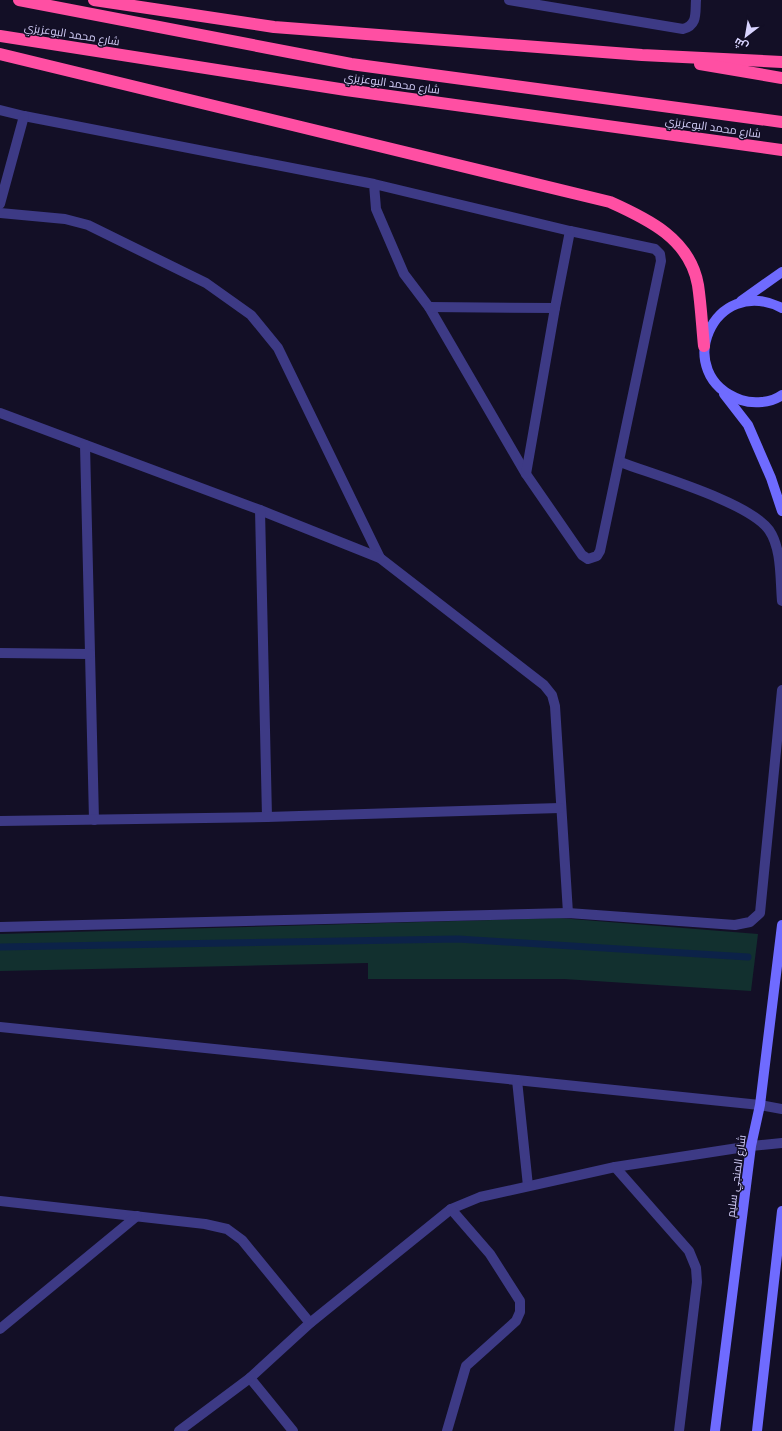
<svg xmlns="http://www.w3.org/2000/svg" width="782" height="1431" font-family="'Open Sans',Cairo,sans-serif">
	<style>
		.green { fill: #12302f }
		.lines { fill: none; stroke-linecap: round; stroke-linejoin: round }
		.stream { stroke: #0c2248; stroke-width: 7 }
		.minor { stroke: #3d3a85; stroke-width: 10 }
		.secondary { stroke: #6f6bff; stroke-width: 10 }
		.motorway { stroke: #ff4fa3; stroke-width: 12 }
		.labels { text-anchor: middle; stroke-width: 3; stroke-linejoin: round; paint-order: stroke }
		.street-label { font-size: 11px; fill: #d9d4ff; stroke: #130f26 }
	</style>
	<rect width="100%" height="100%" fill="#130f26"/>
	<polygon class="green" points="559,918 758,934 751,991 564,979 368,979 368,963 0,971 0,934"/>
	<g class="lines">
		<polyline class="stream" points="0,947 458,939 748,957"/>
		<g class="minor">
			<path d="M509,0L683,29C698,25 695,13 696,0"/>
			<polyline points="0,110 24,116 374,184 570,231 655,249 660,254 661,261 600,551 597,556 588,559 582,555 526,474 429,307 404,274 376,209 374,184"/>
			<polyline points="0,204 24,116"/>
			<polyline points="0,213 65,219 88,225 206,283 251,315 278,348 380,558"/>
			<polyline points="429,307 555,308"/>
			<polyline points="0,413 260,510 380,558 544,685 552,695 555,706 568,913"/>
			<polyline points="85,445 94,820"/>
			<path d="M620,462C654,475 749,502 769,530C782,549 780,579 782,601"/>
			<polyline points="526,474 555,308 570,231"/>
			<polyline points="260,510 267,817"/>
			<polyline points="0,653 90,654"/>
			<polyline points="0,821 267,817 560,808"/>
			<polyline points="0,927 568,913 735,925 750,922 760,913 782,690"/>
			<polyline points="0,1027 760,1105 782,1109"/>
			<polyline points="517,1080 528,1186"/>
			<polyline points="615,1167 689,1251 696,1268 697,1282 679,1431"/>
			<polyline points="0,1201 205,1224 227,1229 242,1240 310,1323"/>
			<polyline points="0,1329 137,1216"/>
			<polyline points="250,1378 293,1431"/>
			<polyline points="179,1431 250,1378 310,1323 451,1209 480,1197 615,1167 751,1146 782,1143"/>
			<polyline points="447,1431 466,1366 516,1321 520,1312 520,1301 490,1254 451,1209"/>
		</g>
		<g class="secondary">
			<polyline points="741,301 782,272"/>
			<path d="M782,308C713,273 670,375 741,400C753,404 771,403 782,395"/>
			<polyline points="724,394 748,425 771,478 782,511"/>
			<polyline points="715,1431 751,1146 760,1105 782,925"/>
			<polyline points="757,1431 782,1211"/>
		</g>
		<g class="motorway">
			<polyline points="19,0 351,64 782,122"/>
			<polyline points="94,0 274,27 642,55 782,62"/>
			<polyline points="0,36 346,90 782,150"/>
			<path d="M0,54L610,202C648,219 690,239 698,285C701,305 702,326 704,346"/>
			<polyline points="700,64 782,78"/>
		</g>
	</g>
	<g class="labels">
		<g class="street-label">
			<text transform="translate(72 34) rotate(9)" y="4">شارع محمد البوعزيزي</text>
			<text transform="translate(392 83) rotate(8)" y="4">شارع محمد البوعزيزي</text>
			<text transform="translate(713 127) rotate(8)" y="4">شارع محمد البوعزيزي</text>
			<text transform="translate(736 1176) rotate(-82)" y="4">شارع المنجي سليم</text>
		</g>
	</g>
	<g transform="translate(746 36) rotate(211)" stroke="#130f26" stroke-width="3" paint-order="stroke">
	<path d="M0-3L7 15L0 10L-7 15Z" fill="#d9d4ff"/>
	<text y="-6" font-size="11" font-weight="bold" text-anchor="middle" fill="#d9d4ff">ش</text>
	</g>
</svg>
